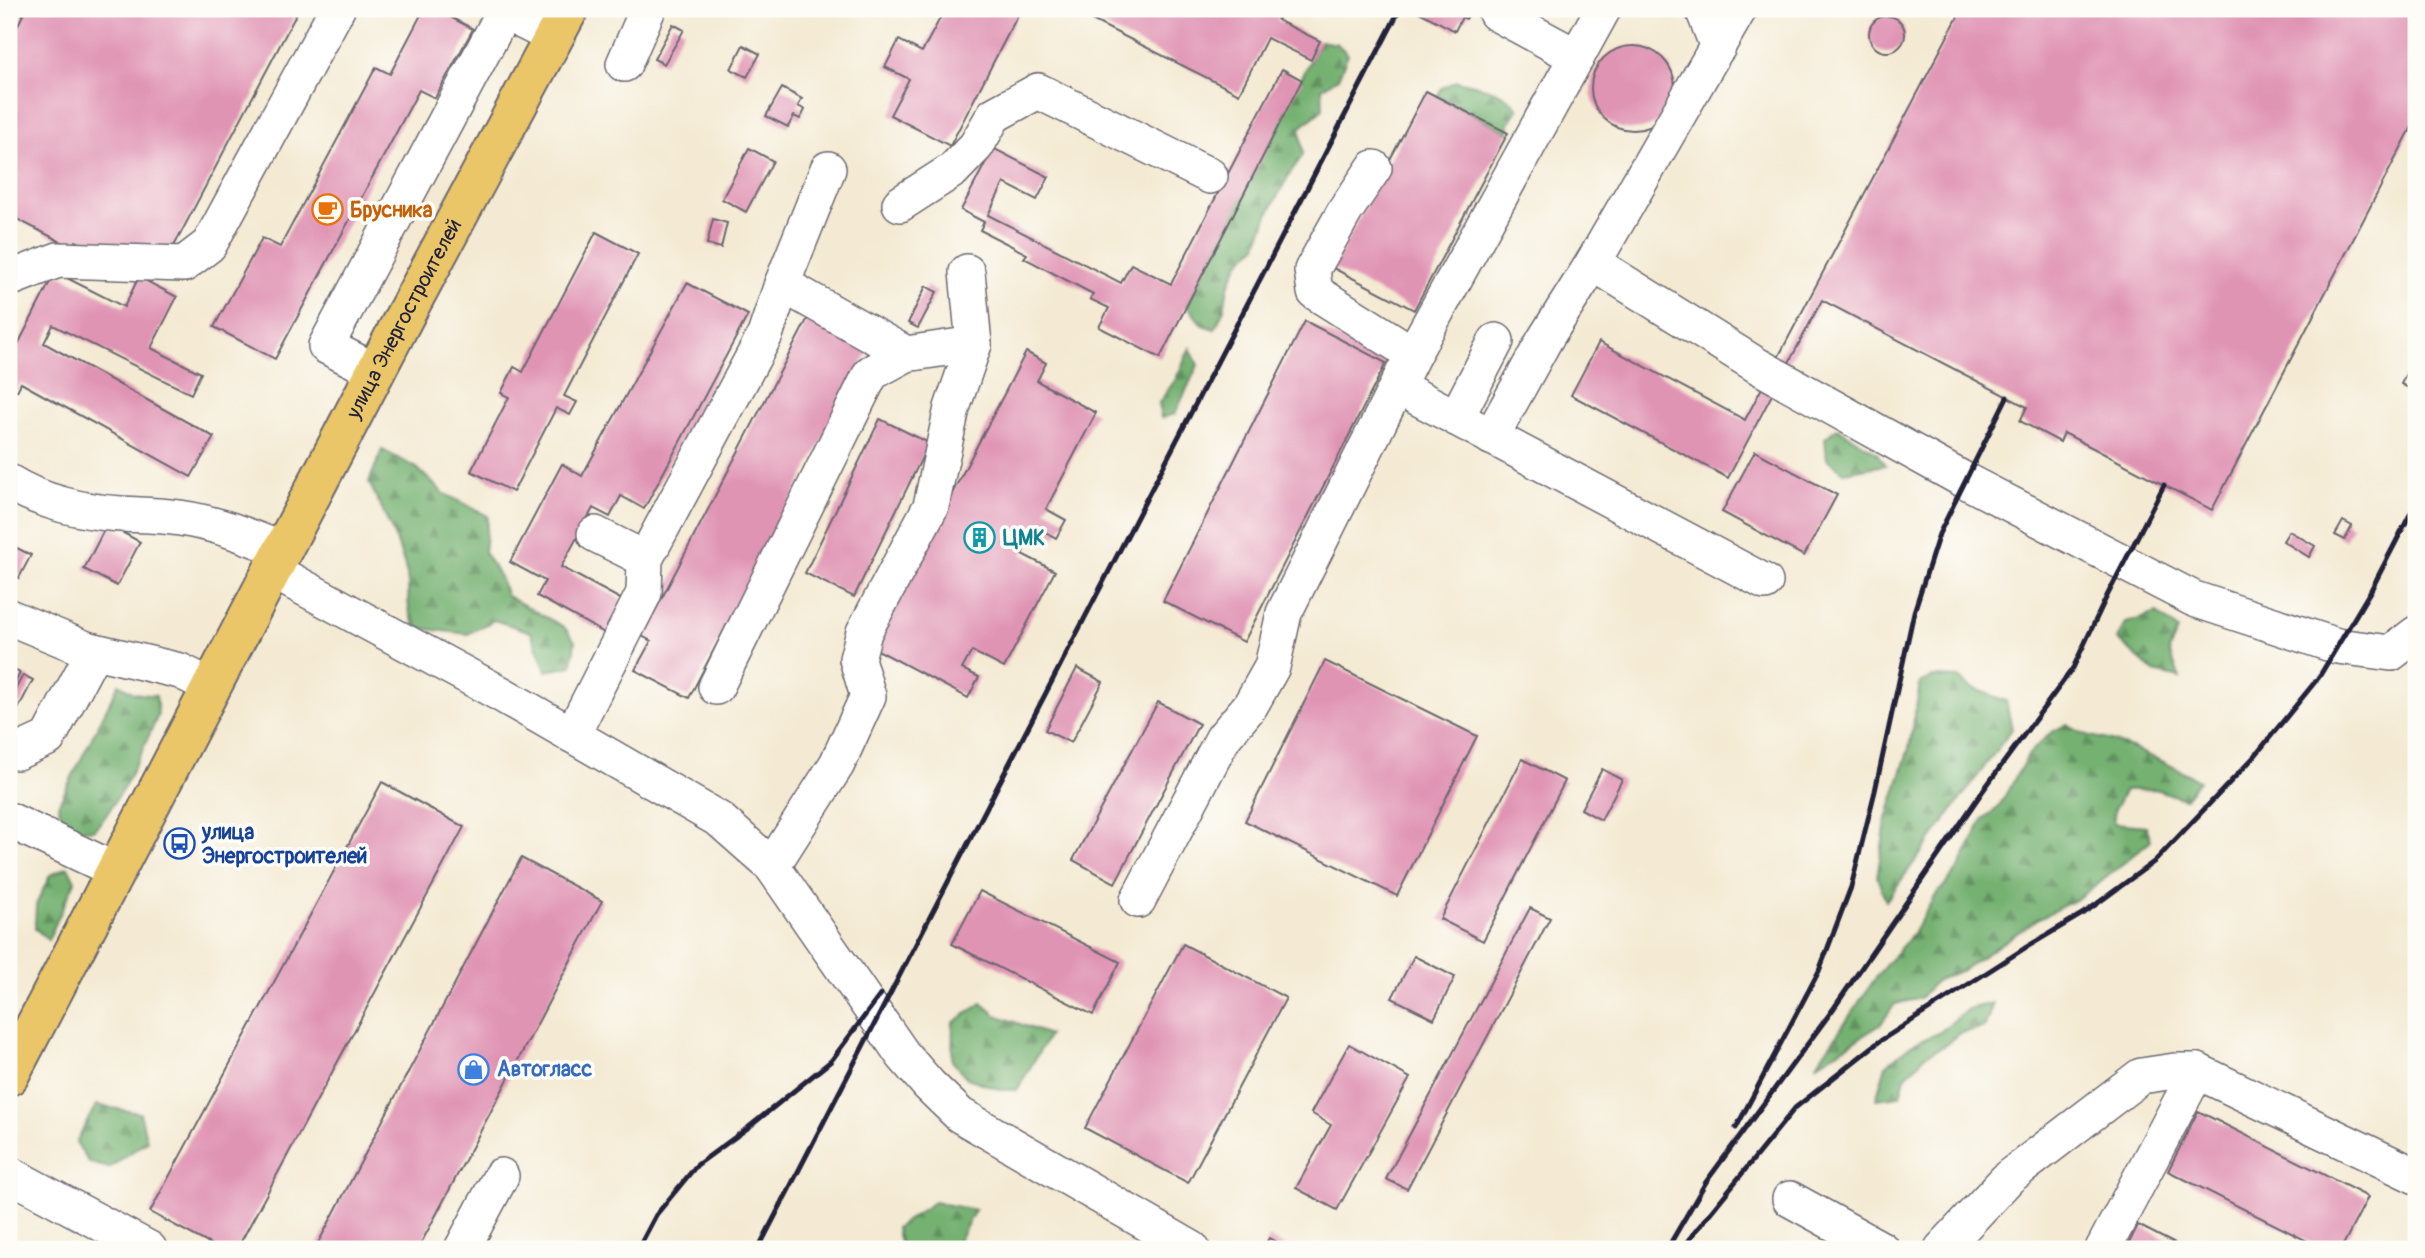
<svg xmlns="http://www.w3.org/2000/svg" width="2425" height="1258" font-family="Pangolin,sans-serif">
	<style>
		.forest { fill: url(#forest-firs); stroke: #4c6a56; stroke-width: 2 }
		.building { fill: #e094b4 }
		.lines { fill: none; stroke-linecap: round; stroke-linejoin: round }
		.minor-casing { stroke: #6c6870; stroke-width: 38 }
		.major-casing { stroke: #6c6870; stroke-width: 42 }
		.minor { stroke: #fff; stroke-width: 35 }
		.major { stroke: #eac669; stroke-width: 38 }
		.rail { stroke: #22223b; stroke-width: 5 }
		.labels { text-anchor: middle; stroke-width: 7; stroke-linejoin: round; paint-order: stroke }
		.food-label { font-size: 21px; font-weight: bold; fill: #c56008; stroke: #fdfcf7; text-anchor: start }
		.street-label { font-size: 21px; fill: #22223b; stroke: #fdfcf7 }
		.culture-label { font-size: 21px; font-weight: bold; fill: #0d838f; stroke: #fdfcf7; text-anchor: start }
		.transit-label { font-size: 21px; font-weight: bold; fill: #164399; stroke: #fdfcf7; text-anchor: start }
		.shop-label { font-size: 21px; font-weight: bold; fill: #366cbe; stroke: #fdfcf7; text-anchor: start }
	</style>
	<defs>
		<pattern id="forest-firs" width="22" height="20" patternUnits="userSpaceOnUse" patternTransform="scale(1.75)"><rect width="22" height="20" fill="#75b171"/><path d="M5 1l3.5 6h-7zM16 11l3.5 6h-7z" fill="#60905e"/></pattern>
	</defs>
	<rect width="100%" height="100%" fill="#fdfcf7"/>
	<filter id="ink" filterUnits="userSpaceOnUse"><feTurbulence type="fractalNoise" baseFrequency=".0143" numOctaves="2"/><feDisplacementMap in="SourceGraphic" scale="14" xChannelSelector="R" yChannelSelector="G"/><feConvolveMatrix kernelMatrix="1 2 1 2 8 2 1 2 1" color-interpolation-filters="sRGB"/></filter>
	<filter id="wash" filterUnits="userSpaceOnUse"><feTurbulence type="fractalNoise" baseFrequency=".00686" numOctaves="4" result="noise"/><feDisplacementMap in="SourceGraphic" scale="28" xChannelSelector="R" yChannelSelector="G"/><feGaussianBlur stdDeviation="1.57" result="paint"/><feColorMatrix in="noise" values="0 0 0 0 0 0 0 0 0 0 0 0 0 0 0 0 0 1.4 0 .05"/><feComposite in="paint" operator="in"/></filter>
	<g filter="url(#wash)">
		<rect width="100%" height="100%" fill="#f4ead3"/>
		<g class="forest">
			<polygon points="1320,41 1337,44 1348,54 1338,78 1322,88 1323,109 1300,128 1303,155 1290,173 1269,212 1257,245 1238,264 1228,287 1224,309 1215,329 1202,325 1187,305"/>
			<path d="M1456,81C1478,86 1505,89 1518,109L1509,123L1508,133L1437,96L1442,88Z"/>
			<polygon points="1190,348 1198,365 1175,414 1161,418 1159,403 1176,379"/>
			<polygon points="1837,428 1876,452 1885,465 1844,472 1827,459 1825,438"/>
			<path d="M382,450L417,468L443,493L488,516L484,552L500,577L507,596L564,627L575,641L572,666L546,671L531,632L494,620L468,634L417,628C403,604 411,599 407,575C401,545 382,510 369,482Z"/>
			<polygon points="2157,613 2178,630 2169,651 2180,678 2154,672 2117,639 2126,623"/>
			<polygon points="1932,677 1958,678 1972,688 2006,701 2012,729 1886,901 1877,877 1886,822 1909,748 1920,683"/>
			<polygon points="119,684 134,693 156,696 158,715 142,751 124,787 105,817 94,830 66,829 58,805"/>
			<path d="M2067,724C2087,739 2096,735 2118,743C2147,754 2172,765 2199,780L2184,799L2155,789L2125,790L2115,808L2113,823L2146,826L2151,840L2096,886L2075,900L2039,918L1962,970L1937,980L1920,998L1895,1004L1880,1025L1816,1065L1879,973L1914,932L1933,899L1959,868L1984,818L1998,808L2028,755L2049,734Z"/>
			<polygon points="68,867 75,881 48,940 35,928 36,905 50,875"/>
			<polygon points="982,1003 996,1015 1049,1035 1017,1090 1001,1090 967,1078 952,1061 953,1023"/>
			<polygon points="1993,1003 1985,1027 1958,1034 1944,1046 1926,1055 1905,1077 1900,1096 1876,1099 1886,1065 1911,1045 1940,1032 1968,1009"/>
			<polygon points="96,1105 140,1113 147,1141 109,1168 89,1163 76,1142"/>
			<polygon points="934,1202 975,1210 954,1249 902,1249 896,1228"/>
		</g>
		<g id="blocks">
			<g class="building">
				<polygon points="26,9 299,9 173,248 91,248 76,241 73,248 9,215 9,42"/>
				<polygon points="424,9 435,9 473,29 435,98 419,90 275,359 214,327 262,238 280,247 376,67 390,74"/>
				<polygon points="945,9 1021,9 950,146 890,115 909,79 885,67 899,40 922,52"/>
				<polygon points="1070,9 1282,9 1277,20 1320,41 1311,60 1267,38 1239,94"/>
				<polygon points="1421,9 1472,9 1466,19 1462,17 1455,31 1419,12"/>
				<polygon points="1962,9 2416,9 2416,119 2212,510 2064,433 2060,442 2020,421 2027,407 1822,300 1728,478 1571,395 1599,342 1745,420"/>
				<circle cx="1887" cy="34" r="18"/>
				<polygon points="673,24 684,30 664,64 654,59"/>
				<polygon points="743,45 760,54 747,77 731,69"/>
				<circle cx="1633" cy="88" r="42"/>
				<polygon points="1282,69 1302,80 1160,358 1099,327 1109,308 1090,299 1093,294 1024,258 1027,254 980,230 984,222 961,210 993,148 1049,177 1037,200 1004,183 988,215 1121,283 1131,264 1171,284"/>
				<polygon points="782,88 802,99 798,106 805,110 800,119 794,116 788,127 766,116"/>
				<polygon points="1426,91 1508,133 1414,310 1333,268"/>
				<polygon points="749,148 773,161 746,212 722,199"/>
				<polygon points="713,219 727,223 721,248 707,244"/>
				<polygon points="596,232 638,254 564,396 577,402 570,415 556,408 513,492 471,471 509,397 501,393 514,367 523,372"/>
				<polygon points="55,272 124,307 139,277 177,297 151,348 201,373 191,394 53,325 44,343 214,437 191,477 21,383 17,391 9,387 9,362"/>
				<polygon points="687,283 748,315 644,509 621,496 610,517 593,508 561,567 626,602 608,635 537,596 545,581 510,562 562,464 582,476"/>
				<polygon points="926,286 937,292 918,328 908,323"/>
				<polygon points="809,316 870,348 689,698 635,670 651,641 642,636"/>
				<polygon points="1305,321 1386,363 1244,642 1163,601"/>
				<polygon points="1026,352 1046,363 1037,381 1096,413 1046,509 1066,520 1056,538 1036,527 1022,554 1055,571 1004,668 972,651 962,669 979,677 968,698 872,647"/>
				<polygon points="2412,361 2416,363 2416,392 2401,384"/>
				<polygon points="880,419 929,443 854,597 805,573"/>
				<polygon points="1755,451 1837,495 1804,556 1722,512"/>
				<polygon points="2343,521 2352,526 2345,540 2335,535"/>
				<polygon points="107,524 140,542 117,586 84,569"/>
				<polygon points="2289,531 2315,546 2309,557 2283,541"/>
				<polygon points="9,544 31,555 19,578 9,573"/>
				<polygon points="1325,661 1477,736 1397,896 1245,821"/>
				<polygon points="10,668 20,673 9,694 9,670"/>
				<polygon points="1077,668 1103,682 1071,743 1045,730"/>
				<polygon points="23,675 33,680 18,709 9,705 9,701"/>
				<polygon points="1158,702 1199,724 1115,883 1073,860"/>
				<polygon points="1522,759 1565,781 1483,941 1440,919"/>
				<polygon points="1602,769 1622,780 1601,820 1581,809"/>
				<polygon points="382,782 464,827 237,1249 219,1249 150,1212"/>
				<polygon points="521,858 602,901 488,1117 418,1249 315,1249"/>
				<polygon points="980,891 1120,962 1093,1015 952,944"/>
				<polygon points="1530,908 1550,918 1407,1189 1386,1179"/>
				<polygon points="1183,944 1286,998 1188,1183 1085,1128"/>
				<polygon points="1414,956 1455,977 1434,1019 1392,998"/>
				<polygon points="1349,1044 1410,1078 1337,1210 1296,1188 1331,1125 1311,1113"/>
				<polygon points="2198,1111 2368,1197 2341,1249 2323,1249 2168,1171"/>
				<polygon points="2138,1225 2185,1249 2126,1249"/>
				<polygon points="1269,1238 1291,1249 1263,1249"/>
			</g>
		</g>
	</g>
	<g filter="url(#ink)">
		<use href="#blocks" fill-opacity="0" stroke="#6c6870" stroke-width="2"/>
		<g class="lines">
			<defs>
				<g id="minor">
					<polyline points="498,9 554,37"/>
					<polyline points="1498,9 1496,13 1577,57"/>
					<polyline points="1703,9 1718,47"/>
					<polyline points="624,64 648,9"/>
					<polyline points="1374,168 1345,211 1312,270 1315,292 1413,354"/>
					<polyline points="900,204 953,170 976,146 994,115 1038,91 1210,176"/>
					<polyline points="1593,263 1739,9"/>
					<polyline points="9,274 14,277 58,260 184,264 209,245 337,9"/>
					<polyline points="782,284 906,354"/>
					<polyline points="375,371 326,346 504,12"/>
					<polyline points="1398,387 1765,582"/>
					<polyline points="1456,418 1496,341"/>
					<polyline points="1491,437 1545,339 1593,263 1758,366 1966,481 2194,599 2337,646 2391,653 2416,634"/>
					<path d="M9,482C41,502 83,512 121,514C141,515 160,515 180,518C216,523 248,536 282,550"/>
					<polyline points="595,534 645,559"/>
					<polyline points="271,570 501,694 720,820 772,866 903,1055 929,1085 960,1115 1192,1249"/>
					<polyline points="9,617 86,649 180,671 211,686"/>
					<polyline points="716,687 871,373 906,354 974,344"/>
					<polyline points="572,735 644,593 645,559 765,335 782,284 828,169"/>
					<polyline points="9,748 17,752 48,738 94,651"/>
					<polyline points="9,820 117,871"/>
					<polyline points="772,866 837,764 868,696 857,659 864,632 931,506 952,408 974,344 967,272"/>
					<polyline points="1138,900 1223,738 1250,706 1272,667 1284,613 1413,354 1603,9"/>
					<polyline points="9,1174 149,1249"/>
					<polyline points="1790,1199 1881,1249"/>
					<polyline points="462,1249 501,1176"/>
					<polyline points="1942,1249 2009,1177 2141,1076 2175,1071 2197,1071"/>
					<polyline points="2103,1249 2197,1071 2416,1176"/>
				</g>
				<g id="major">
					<path id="s1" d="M9,1076L405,315L569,9"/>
				</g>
			</defs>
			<use href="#minor" class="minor-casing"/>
			<use href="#major" class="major-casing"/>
			<use href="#minor" class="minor"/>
			<use href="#major" class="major"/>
			<g class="rail">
				<polyline points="1736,1128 1819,971 1851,887 1875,791 1914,612 1939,534 2007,397"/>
				<polyline points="638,1249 656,1215 697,1165 749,1127 831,1061 881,994"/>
				<polyline points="758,1249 1400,9"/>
				<polyline points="1667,1249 1706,1182 1834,1008 1982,792 2073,668 2107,596 2164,485"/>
				<polyline points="1681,1249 1795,1108 1880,1041 2025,948 2087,911 2155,861 2254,757 2319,677 2371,590 2416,503"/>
			</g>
		</g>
	</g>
	<defs>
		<symbol id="cafe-ring" viewBox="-11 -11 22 22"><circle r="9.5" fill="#fdfcf7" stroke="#e8710a" stroke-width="1.5"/><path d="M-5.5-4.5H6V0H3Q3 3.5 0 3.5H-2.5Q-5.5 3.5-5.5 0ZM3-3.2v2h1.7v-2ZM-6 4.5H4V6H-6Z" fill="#e8710a"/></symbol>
		<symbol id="building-ring" viewBox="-11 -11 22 22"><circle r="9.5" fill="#fdfcf7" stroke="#0f9aa8" stroke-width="1.5"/><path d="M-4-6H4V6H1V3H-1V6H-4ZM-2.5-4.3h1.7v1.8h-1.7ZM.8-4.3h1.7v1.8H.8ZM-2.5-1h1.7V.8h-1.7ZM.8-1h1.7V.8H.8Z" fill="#0f9aa8"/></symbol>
		<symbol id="bus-ring" viewBox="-11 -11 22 22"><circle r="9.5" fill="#fdfcf7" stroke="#1a4fb4" stroke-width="1.5"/><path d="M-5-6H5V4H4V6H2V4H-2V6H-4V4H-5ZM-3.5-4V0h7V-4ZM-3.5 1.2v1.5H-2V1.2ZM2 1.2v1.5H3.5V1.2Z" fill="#1a4fb4"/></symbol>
		<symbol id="shop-ring" viewBox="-11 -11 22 22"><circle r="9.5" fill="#fdfcf7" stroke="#3f7fe0" stroke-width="1.5"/><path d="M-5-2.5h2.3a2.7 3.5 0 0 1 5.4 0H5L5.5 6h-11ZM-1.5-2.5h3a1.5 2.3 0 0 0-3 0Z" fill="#3f7fe0"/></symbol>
	</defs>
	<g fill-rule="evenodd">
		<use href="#cafe-ring" x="310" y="192" width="35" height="35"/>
		<use href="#building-ring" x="962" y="520" width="35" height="35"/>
		<use href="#bus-ring" x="162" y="826" width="35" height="35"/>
		<use href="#shop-ring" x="456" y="1052" width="35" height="35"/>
	</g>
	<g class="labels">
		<g class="food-label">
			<text x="350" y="217">Брусника</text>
		</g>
		<g class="street-label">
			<text dy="7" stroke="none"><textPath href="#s1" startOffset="854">улица Энергостроителей</textPath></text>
		</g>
		<g class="culture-label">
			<text x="1003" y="545">ЦМК</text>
		</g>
		<g class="transit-label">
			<text x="202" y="839">улица<tspan x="202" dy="24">Энергостроителей</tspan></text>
		</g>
		<g class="shop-label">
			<text x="497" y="1076">Автогласс</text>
		</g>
	</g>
	<rect width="2425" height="1258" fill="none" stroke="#fdfcf7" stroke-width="35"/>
</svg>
